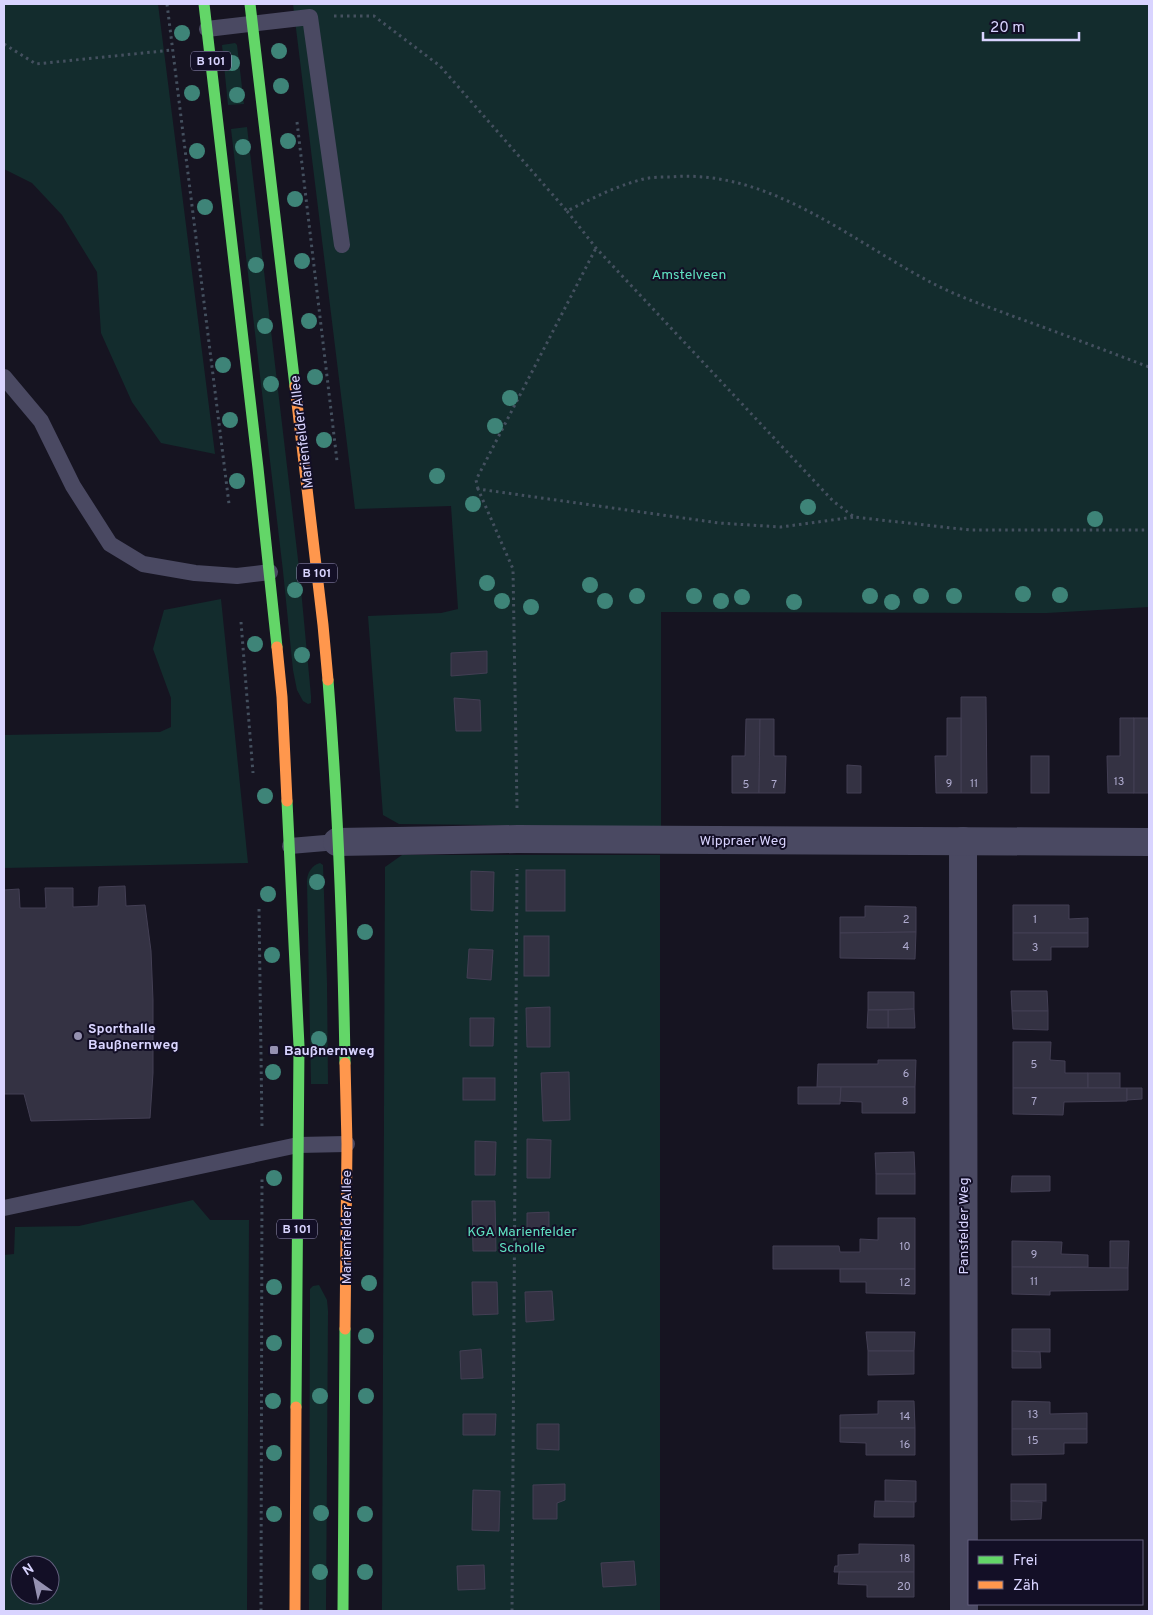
<svg xmlns="http://www.w3.org/2000/svg" width="1153" height="1615" font-family="Overpass,sans-serif">
	<style>
		.green { fill: #132c2d; fill-rule: evenodd }
		.building { fill: #343243; stroke: #433f54 }
		.lines { fill: none; stroke-linecap: round; stroke-linejoin: round }
		.path { stroke: #44505f; stroke-width: 3; stroke-dasharray: 2.5 4; stroke-linecap: butt }
		.lane { stroke: #4a4962; stroke-width: 16 }
		.street { stroke: #4a4962; stroke-width: 28 }
		.fast { stroke: #63d668; stroke-width: 11 }
		.slow { stroke: #ff974d; stroke-width: 11 }
		.tree { fill: #3e8478 }
		.poi-dot { fill: #9591b1; stroke: #130f26; stroke-width: 2 }
		.labels { text-anchor: middle; stroke-width: 4; stroke-linejoin: round; paint-order: stroke }
		.number-label { font-size: 11px; fill: #b0acd0 }
		.shield { fill: #130f26; stroke: #9e99be; stroke-width: 1 }
		.shield-label { font-size: 12px; font-weight: bold; fill: #d9d4ff }
		.park-label { font-size: 14px; fill: #5fe0c0; stroke: #130f26 }
		.street-label { font-size: 14px; fill: #d9d4ff; stroke: #130f26 }
		.poi-label { font-size: 14px; font-weight: bold; fill: #d9d4ff; stroke: #130f26; text-anchor: start }
	</style>
	<rect width="100%" height="100%" fill="#161421"/>
	<g class="green">
		<polygon points="4,4 158,4 215,454 161,443 132,402 101,333 97,272 62,215 32,183 4,169"/>
		<polygon points="293,4 1149,4 1149,607 1047,613 661,612 661,827 399,824 383,815 368,616 441,613 458,609 451,506 355,509"/>
		<polygon points="235,43 237,45 244,104 228,105 222,45"/>
		<polygon points="247,127 299,568 311,696 311,703 308,704 303,701 297,690 293,670 283,571 231,129"/>
		<polygon points="221,599 248,863 4,868 4,735 160,732 171,727 171,698 153,649 164,610"/>
		<polygon points="402,855 660,855 660,1611 382,1611 385,867"/>
		<path d="M320,863L323,865L327,983L328,1084H311L307,881C307,873 312,865 320,863Z"/>
		<path d="M193,1200L210,1220H249L247,1611H4V1255L14,1254L15,1227L79,1226ZM20,1565H50V1595H20Z"/>
		<polygon points="319,1285 327,1300 328,1311 326,1611 309,1611 310,1289 313,1286"/>
	</g>
	<g class="building">
		<polygon points="487,651 487,673 451,676 451,653"/>
		<polygon points="961,697 986,697 987,793 961,793"/>
		<polygon points="454,698 480,700 481,731 456,731"/>
		<polygon points="947,718 961,718 961,793 936,793 935,756 947,756"/>
		<polygon points="1120,718 1134,718 1134,793 1108,793 1107,756 1120,756"/>
		<rect x="1134" y="718" width="15" height="75"/>
		<polygon points="746,719 760,719 759,793 732,793 732,756 745,756"/>
		<polygon points="760,719 774,719 774,756 786,756 785,793 759,793"/>
		<rect x="1031" y="756" width="18" height="37"/>
		<polygon points="847,765 861,766 861,793 847,793"/>
		<rect x="526" y="870" width="39" height="41"/>
		<polygon points="471,871 494,872 493,911 471,910"/>
		<polygon points="125,886 126,906 145,905 151,951 153,1000 153,1073 150,1118 31,1121 24,1094 4,1094 4,890 19,889 20,908 46,908 45,888 73,888 73,907 98,906 99,887"/>
		<polygon points="1013,905 1069,905 1069,919 1088,918 1088,933 1013,933"/>
		<polygon points="865,906 916,907 916,932 840,933 840,917 865,917"/>
		<polygon points="916,932 915,959 840,958 840,933"/>
		<polygon points="1013,933 1088,933 1088,947 1051,947 1051,960 1013,960"/>
		<rect x="524" y="936" width="25" height="40"/>
		<polygon points="469,949 493,950 491,980 467,978"/>
		<polygon points="1011,991 1047,991 1048,1011 1012,1011"/>
		<polygon points="868,992 914,992 914,1009 868,1010"/>
		<polygon points="550,1007 550,1047 527,1047 526,1008"/>
		<polygon points="914,1009 915,1028 888,1028 888,1010"/>
		<polygon points="868,1010 888,1010 888,1028 867,1028"/>
		<polygon points="1012,1011 1048,1011 1048,1030 1013,1029"/>
		<polygon points="470,1018 494,1018 493,1046 470,1046"/>
		<polygon points="1013,1042 1051,1042 1050,1060 1065,1061 1065,1073 1088,1073 1088,1088 1013,1088"/>
		<polygon points="878,1060 916,1060 915,1087 817,1087 818,1064 878,1064"/>
		<polygon points="569,1072 570,1120 543,1121 541,1073"/>
		<rect x="1088" y="1073" width="32" height="15"/>
		<rect x="463" y="1078" width="32" height="22"/>
		<polygon points="798,1087 841,1087 840,1104 798,1104"/>
		<polygon points="841,1087 915,1087 915,1113 862,1113 862,1102 840,1101"/>
		<polygon points="1013,1088 1127,1088 1127,1101 1064,1102 1063,1115 1013,1114"/>
		<polygon points="1127,1088 1142,1088 1142,1099 1127,1100"/>
		<polygon points="527,1139 551,1140 550,1178 527,1178"/>
		<polygon points="475,1141 496,1142 495,1175 475,1175"/>
		<polygon points="914,1152 915,1174 876,1174 875,1153"/>
		<rect x="876" y="1174" width="39" height="20"/>
		<polygon points="1012,1176 1050,1176 1050,1191 1011,1192"/>
		<polygon points="472,1201 495,1201 496,1251 473,1251"/>
		<polygon points="549,1212 549,1234 527,1234 527,1213"/>
		<polygon points="878,1218 915,1218 915,1269 773,1269 773,1246 839,1246 840,1252 860,1252 860,1239 878,1240"/>
		<polygon points="1012,1241 1062,1242 1061,1254 1088,1255 1088,1267 1012,1267"/>
		<polygon points="1110,1241 1129,1241 1128,1268 1110,1268"/>
		<polygon points="1012,1267 1128,1268 1128,1290 1050,1291 1050,1295 1012,1294"/>
		<polygon points="840,1269 915,1269 915,1294 866,1293 866,1282 840,1282"/>
		<polygon points="472,1282 497,1282 498,1314 473,1315"/>
		<polygon points="552,1291 554,1320 526,1322 525,1292"/>
		<polygon points="1012,1329 1050,1329 1050,1352 1012,1351"/>
		<polygon points="866,1332 915,1332 914,1351 868,1351"/>
		<polygon points="481,1349 483,1378 461,1379 460,1351"/>
		<polygon points="868,1351 914,1351 914,1374 868,1375"/>
		<polygon points="1012,1351 1040,1352 1041,1368 1012,1368"/>
		<polygon points="878,1401 914,1401 915,1428 840,1428 840,1415 878,1414"/>
		<polygon points="1012,1401 1050,1402 1050,1414 1087,1413 1087,1429 1012,1429"/>
		<polygon points="463,1414 496,1414 495,1435 463,1435"/>
		<polygon points="537,1424 559,1424 559,1450 537,1449"/>
		<polygon points="840,1428 915,1428 915,1455 866,1455 866,1443 840,1442"/>
		<polygon points="1012,1429 1087,1429 1087,1443 1064,1443 1064,1454 1012,1455"/>
		<polygon points="885,1480 916,1481 916,1502 885,1501"/>
		<polygon points="565,1484 565,1500 557,1503 557,1519 533,1519 533,1485"/>
		<rect x="1011" y="1484" width="35" height="17"/>
		<polygon points="473,1490 500,1491 499,1531 472,1530"/>
		<polygon points="875,1501 914,1502 914,1517 874,1517"/>
		<polygon points="1011,1501 1042,1502 1041,1519 1011,1520"/>
		<polygon points="859,1544 914,1545 914,1572 834,1572 835,1566 838,1566 838,1555 859,1554"/>
		<polygon points="634,1561 636,1585 603,1587 601,1563"/>
		<polygon points="484,1565 485,1589 458,1590 457,1566"/>
		<polygon points="839,1572 914,1572 914,1597 867,1597 867,1585 838,1584"/>
	</g>
	<g class="lines">
		<g class="path">
			<polyline points="167,4 229,504"/>
			<path d="M334,16H374L440,66L567,211C591,199 614,187 640,180C649,177 660,177 670,177C771,168 853,243 938,286C962,298 989,307 1015,317C1060,333 1104,350 1149,367"/>
			<polyline points="4,44 36,64 172,50"/>
			<polyline points="297,122 337,461"/>
			<polyline points="567,211 596,248 833,501 854,517 970,530 1149,530"/>
			<polyline points="478,489 476,480 596,248"/>
			<polyline points="241,622 253,773"/>
			<polyline points="517,808 513,569 478,489 719,523 781,527 854,517"/>
			<polyline points="259,909 262,1128"/>
			<polyline points="261,1611 262,1177"/>
			<polyline points="512,1611 517,869"/>
		</g>
		<g class="lane">
			<polyline points="207,29 310,17 342,245"/>
			<polyline points="4,377 41,421 73,486 110,544 143,564 195,573 237,576 270,572"/>
			<polyline points="290,846 337,842"/>
			<polyline points="4,1208 298,1145 347,1144"/>
		</g>
		<g class="street">
			<polyline points="963,841 964,1611"/>
			<polyline points="337,842 517,839 1149,842"/>
		</g>
		<g class="fast">
			<polyline points="204,4 258,468 277,647"/>
			<polyline points="250,4 295,386"/>
			<path d="M328,680C338,807 343,935 345,1063"/>
			<polyline points="287,801 299,1046 296,1407"/>
			<polyline points="343,1611 345,1329"/>
		</g>
		<g class="slow">
			<polyline points="295,386 323,625 328,680"/>
			<polyline points="277,647 282,697 287,801"/>
			<polyline points="345,1063 347,1144 345,1329"/>
			<polyline points="295,1611 296,1407"/>
		</g>
	</g>
	<g class="tree">
		<circle cx="182" cy="33" r="8"/>
		<circle cx="279" cy="51" r="8"/>
		<circle cx="232" cy="63" r="8"/>
		<circle cx="281" cy="86" r="8"/>
		<circle cx="192" cy="93" r="8"/>
		<circle cx="237" cy="95" r="8"/>
		<circle cx="288" cy="141" r="8"/>
		<circle cx="243" cy="147" r="8"/>
		<circle cx="197" cy="151" r="8"/>
		<circle cx="295" cy="199" r="8"/>
		<circle cx="205" cy="207" r="8"/>
		<circle cx="302" cy="261" r="8"/>
		<circle cx="256" cy="265" r="8"/>
		<circle cx="309" cy="321" r="8"/>
		<circle cx="265" cy="326" r="8"/>
		<circle cx="223" cy="365" r="8"/>
		<circle cx="315" cy="377" r="8"/>
		<circle cx="271" cy="384" r="8"/>
		<circle cx="510" cy="398" r="8"/>
		<circle cx="230" cy="420" r="8"/>
		<circle cx="495" cy="426" r="8"/>
		<circle cx="324" cy="440" r="8"/>
		<circle cx="437" cy="476" r="8"/>
		<circle cx="237" cy="481" r="8"/>
		<circle cx="473" cy="504" r="8"/>
		<circle cx="808" cy="507" r="8"/>
		<circle cx="1095" cy="519" r="8"/>
		<circle cx="487" cy="583" r="8"/>
		<circle cx="590" cy="585" r="8"/>
		<circle cx="295" cy="590" r="8"/>
		<circle cx="1023" cy="594" r="8"/>
		<circle cx="1060" cy="595" r="8"/>
		<circle cx="637" cy="596" r="8"/>
		<circle cx="694" cy="596" r="8"/>
		<circle cx="870" cy="596" r="8"/>
		<circle cx="921" cy="596" r="8"/>
		<circle cx="954" cy="596" r="8"/>
		<circle cx="742" cy="597" r="8"/>
		<circle cx="502" cy="601" r="8"/>
		<circle cx="605" cy="601" r="8"/>
		<circle cx="721" cy="601" r="8"/>
		<circle cx="794" cy="602" r="8"/>
		<circle cx="892" cy="602" r="8"/>
		<circle cx="531" cy="607" r="8"/>
		<circle cx="255" cy="644" r="8"/>
		<circle cx="302" cy="655" r="8"/>
		<circle cx="265" cy="796" r="8"/>
		<circle cx="317" cy="882" r="8"/>
		<circle cx="268" cy="894" r="8"/>
		<circle cx="365" cy="932" r="8"/>
		<circle cx="272" cy="955" r="8"/>
		<circle cx="319" cy="1039" r="8"/>
		<circle cx="273" cy="1072" r="8"/>
		<circle cx="274" cy="1178" r="8"/>
		<circle cx="369" cy="1283" r="8"/>
		<circle cx="274" cy="1287" r="8"/>
		<circle cx="366" cy="1336" r="8"/>
		<circle cx="274" cy="1343" r="8"/>
		<circle cx="320" cy="1396" r="8"/>
		<circle cx="366" cy="1396" r="8"/>
		<circle cx="273" cy="1401" r="8"/>
		<circle cx="274" cy="1453" r="8"/>
		<circle cx="321" cy="1513" r="8"/>
		<circle cx="274" cy="1514" r="8"/>
		<circle cx="365" cy="1514" r="8"/>
		<circle cx="320" cy="1572" r="8"/>
		<circle cx="365" cy="1572" r="8"/>
	</g>
	<g class="poi-dot">
		<circle cx="78" cy="1036" r="5"/>
		<rect x="269" y="1045" width="10" height="10" rx="2.5"/>
	</g>
	<g class="labels">
		<g class="number-label">
			<text x="1119" y="785">13</text>
			<text x="949" y="787">9</text>
			<text x="974" y="787">11</text>
			<text x="746" y="788">5</text>
			<text x="774" y="788">7</text>
			<text x="906" y="923">2</text>
			<text x="1035" y="923">1</text>
			<text x="906" y="950">4</text>
			<text x="1035" y="951">3</text>
			<text x="1034" y="1068">5</text>
			<text x="906" y="1077">6</text>
			<text x="905" y="1105">8</text>
			<text x="1034" y="1105">7</text>
			<text x="905" y="1250">10</text>
			<text x="1034" y="1258">9</text>
			<text x="1034" y="1285">11</text>
			<text x="905" y="1286">12</text>
			<text x="1033" y="1418">13</text>
			<text x="905" y="1420">14</text>
			<text x="1033" y="1444">15</text>
			<text x="905" y="1448">16</text>
			<text x="905" y="1562">18</text>
			<text x="904" y="1590">20</text>
		</g>
		<g class="shield">
			<rect x="191" y="51.5" width="40" height="19" rx="4"/>
			<rect x="297" y="563.5" width="40" height="19" rx="4"/>
			<rect x="277" y="1219.5" width="40" height="19" rx="4"/>
		</g>
		<g class="shield-label">
			<text x="211" y="65">B 101</text>
			<text x="317" y="577">B 101</text>
			<text x="297" y="1233">B 101</text>
		</g>
		<g class="park-label">
			<text x="689" y="279">Amstelveen</text>
			<text x="522" y="1236">KGA Marienfelder<tspan x="522" dy="16">Scholle</tspan></text>
		</g>
		<g class="street-label">
			<text transform="translate(301 432) rotate(-97)" y="5">Marienfelder Allee</text>
			<text x="743" y="845">Wippraer Weg</text>
			<text transform="translate(963 1226) rotate(-90)" y="5">Pansfelder Weg</text>
			<text transform="translate(346 1227) rotate(-90)" y="5">Marienfelder Allee</text>
		</g>
		<g class="poi-label">
			<text x="88" y="1033">Sporthalle<tspan x="88" dy="16">Baußnernweg</tspan></text>
			<text x="284" y="1055">Baußnernweg</text>
		</g>
	</g>
	<rect width="1153" height="1615" fill="none" stroke="#d9d4ff" stroke-width="10"/>
	<rect x="968" y="1540" width="175" height="65" fill="#130f26" stroke="#625e7d"/>
	<rect x="978" y="1556" width="25" height="8" fill="#63d668" stroke="#625e7d"/>
	<text x="1013" y="1565" font-size="15" fill="#d9d4ff">Frei</text>
	<rect x="978" y="1581" width="25" height="8" fill="#ff974d" stroke="#625e7d"/>
	<text x="1013" y="1590" font-size="15" fill="#d9d4ff">Zäh</text>
	<g transform="translate(35 1580) rotate(327)"><circle r="24" fill="#130f26" stroke="#625e7d"/>
	<path d="M0-4L9 19L0 12L-9 19Z" fill="#9591b1"/>
	<text y="-8" font-size="14" font-weight="bold" text-anchor="middle" fill="#d9d4ff">N</text>
	</g>
	<path d="M983 32v8h96v-8" fill="none" stroke="#d9d4ff" stroke-width="2.5"/>
	<text x="990" y="32" font-size="15" fill="#d9d4ff" stroke="#130f26" stroke-width="4" paint-order="stroke">20 m</text>
</svg>
